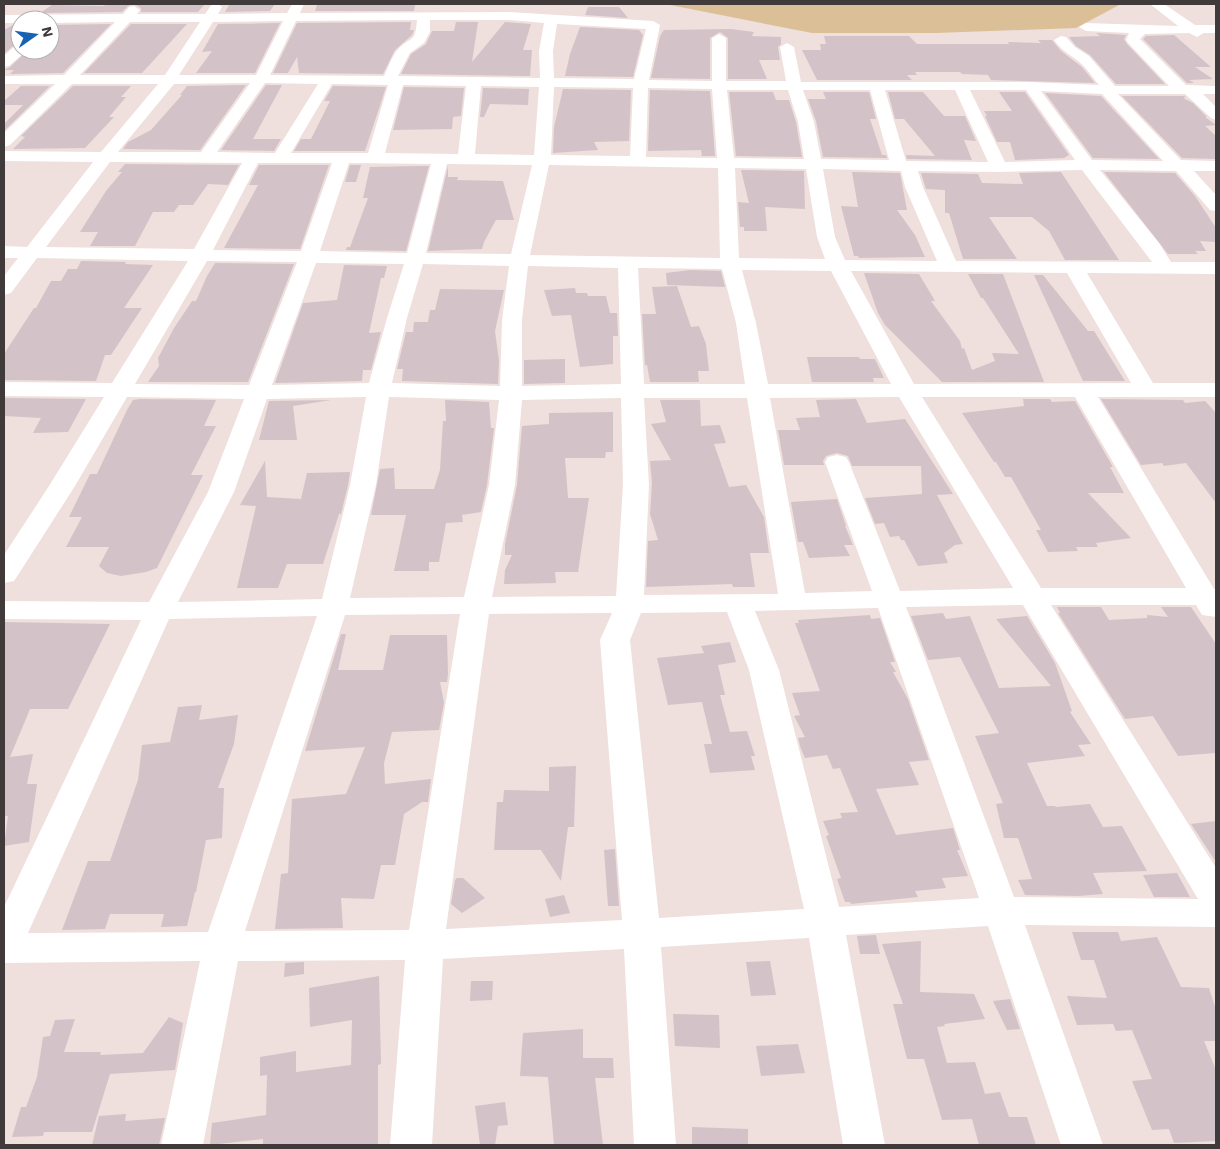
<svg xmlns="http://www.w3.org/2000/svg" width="1220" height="1149" font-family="'Work Sans',sans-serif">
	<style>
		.green { fill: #dbc097 }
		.building { fill: #d3c3c8 }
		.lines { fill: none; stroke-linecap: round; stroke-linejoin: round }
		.minor { fill: #fff; fill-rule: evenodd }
	</style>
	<rect width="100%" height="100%" fill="#efdfdd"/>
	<polygon class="green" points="665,4 1121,4 1076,28 936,33 812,33"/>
	<g class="building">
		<polygon points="106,4 170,4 169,5 204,5 198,12 141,12 141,8 134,4 128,6 122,12 40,13 52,5 104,6"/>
		<polygon points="239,4 275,4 270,11 225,12 229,5"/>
		<polygon points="317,5 384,4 415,5 414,11 315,11"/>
		<polygon points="588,7 619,7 628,18 585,15"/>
		<polygon points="411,22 410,30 414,30 412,35 395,50 383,74 299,73 297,57 288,73 273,73 297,23"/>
		<polygon points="456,22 478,22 472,62 505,22 531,24 523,50 532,50 530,76 401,74 411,54 426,44 432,31 454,31"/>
		<polygon points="280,23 255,73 196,73 212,51 202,52 218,24"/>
		<polygon points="111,24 63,73 10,74 14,70 4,70 10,67 28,50 50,50 50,25"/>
		<polygon points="131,24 187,24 142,73 84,73"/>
		<polygon points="13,25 20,25 20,43 14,45 4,54 4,30"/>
		<polygon points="580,27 639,30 643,35 633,77 565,76 570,54"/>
		<polygon points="731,29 754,32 752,36 781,37 781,44 778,47 780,60 759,60 767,79 728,79 728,38 720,32 710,38 710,79 651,78 660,36 664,30"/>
		<polygon points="1096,33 1126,35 1124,39 1127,44 1165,84 1116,84 1090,55 1076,46 1069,37 1100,36"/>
		<polygon points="1174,35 1211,67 1195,67 1213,79 1189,80 1194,83 1187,83 1143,39 1146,36"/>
		<polygon points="824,36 909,36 917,44 1009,44 1008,42 1041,43 1038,40 1052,40 1061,51 1082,67 1095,83 991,80 988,75 962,74 960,72 915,72 917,75 907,75 912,80 817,80 802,50 821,50 820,44 826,44"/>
		<polygon points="246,85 200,150 123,149 128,142 151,130 182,95 180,95 187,86"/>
		<polygon points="266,85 282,85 253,139 281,139 274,151 221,150"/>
		<polygon points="21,86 50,86 4,131 4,124 23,105 4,105 4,101"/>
		<polygon points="73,86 131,86 121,97 126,97 109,117 114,117 85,148 13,149 25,137 21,136"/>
		<polygon points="333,86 386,87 365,151 294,151 301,139 311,139 330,101 324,101"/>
		<polygon points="404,87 464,88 461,116 453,117 452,129 393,130"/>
		<polygon points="483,88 529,89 528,105 490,104 484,117 480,117"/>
		<polygon points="563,89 631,90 629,141 594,142 598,150 553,153 554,127"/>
		<polygon points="650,90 710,91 715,156 702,156 701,150 648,151"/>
		<polygon points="729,92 773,92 776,100 789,100 796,122 802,157 736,156"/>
		<polygon points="823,92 869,92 876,119 870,119 882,155 886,155 887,158 823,157 816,121 808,99 826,99"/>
		<polygon points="888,92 923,92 944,116 965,116 976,141 964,140 972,160 907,159 906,155 935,156 904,119 895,119"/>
		<polygon points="999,92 1025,92 1069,155 1064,158 1015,160 1010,142 997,142 985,116 987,116 984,111 1012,111"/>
		<polygon points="1045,93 1101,96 1159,159 1093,158"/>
		<polygon points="1122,96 1184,96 1186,97 1183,98 1193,103 1207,117 1205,117 1216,125 1205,126 1216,136 1216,159 1182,158"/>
		<polygon points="125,164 239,165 228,185 208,184 193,205 179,205 174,212 153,212 135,246 90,246 98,232 80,232 106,191 122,172 118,172"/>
		<polygon points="259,165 329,165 300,249 224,248 258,185 249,185"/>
		<polygon points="350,165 361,165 356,182 345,182"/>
		<polygon points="417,166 429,166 406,251 346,250 347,247 350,247 368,198 363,198 370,167"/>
		<polygon points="448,166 448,177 458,177 457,180 503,181 514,220 496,220 484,242 482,249 428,251"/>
		<polygon points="741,170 804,171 805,209 765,207 767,231 744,231 744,227 740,227 738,202 749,203"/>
		<polygon points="852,172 900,173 907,210 897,210 915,235 925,257 859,258 858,256 854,256 841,206 858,207"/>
		<polygon points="1061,172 1119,260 1065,260 1049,231 1032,217 989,217 1017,259 963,259 949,213 945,213 945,190 926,189 921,173 978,174 982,183 1023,184 1019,173"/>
		<polygon points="1104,172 1175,173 1195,196 1216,228 1216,242 1200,241 1206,251 1195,251 1198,254 1168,254"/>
		<polygon points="81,261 126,262 125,264 153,265 124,308 142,308 111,355 105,355 96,381 4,380 4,354 34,308 36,308 51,281 61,281 68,269 77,269"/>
		<polygon points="215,263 294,264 248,382 148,382 159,366 158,358 174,328 192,301 196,301 207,276"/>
		<polygon points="344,265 387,266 384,278 381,278 369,333 381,332 371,370 363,370 362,381 275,383 303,303 337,300"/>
		<polygon points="690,270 721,271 725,287 667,285 666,273"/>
		<polygon points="864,273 919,274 935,301 931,301 960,341 962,349 964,348 972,370 995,361 992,353 1019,354 983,298 981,298 968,274 1003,274 1044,382 942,382 885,325 878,313"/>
		<polygon points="1034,275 1043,275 1088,331 1094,331 1125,381 1083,381"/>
		<polygon points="677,286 691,327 699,326 706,344 709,371 698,371 699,382 650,382 647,365 645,365 642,314 656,314 652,287"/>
		<polygon points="575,288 576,293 587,293 588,296 606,296 610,313 617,313 618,336 613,336 613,364 580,367 571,315 552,316 544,290"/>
		<polygon points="440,289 504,290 495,331 499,361 498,384 402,381 403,369 397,369 406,332 413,332 414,322 428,322 430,310 435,310"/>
		<polygon points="807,357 859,357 860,359 875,359 884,378 873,378 874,382 812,382"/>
		<polygon points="565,359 565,383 524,384 524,360"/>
		<polygon points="4,398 86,399 68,432 33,433 41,418 4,416"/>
		<polygon points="140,399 216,400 204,426 216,426 191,475 203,475 157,568 146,572 121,576 107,573 99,566 109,547 66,547 82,517 69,517 90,474 97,474 127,410 133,400"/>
		<polygon points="856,399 867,423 905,419 953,494 937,495 963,544 955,545 944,553 948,563 918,566 904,540 901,540 899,536 890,537 884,523 875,524 865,498 922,494 921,466 852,466 848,456 837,453 826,456 823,461 824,465 784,465 778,430 800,430 796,418 820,417 816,400"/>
		<polygon points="1023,399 1050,399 1052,402 1075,401 1113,467 1110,467 1124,493 1088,493 1131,538 1096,543 1098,547 1076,547 1078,551 1048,552 1036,530 1041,530 1011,477 1005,477 996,462 994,462 962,413 1024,406"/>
		<polygon points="1101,399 1183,400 1185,403 1205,401 1216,413 1216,503 1186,463 1164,466 1162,463 1141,465"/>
		<polygon points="331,400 293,406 297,440 259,440 269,401"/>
		<polygon points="445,400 489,402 491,428 494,428 487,485 481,512 462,515 463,522 446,523 439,562 429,562 429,571 394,571 406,515 371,515 380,469 394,468 395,489 434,489 440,470 443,421 446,421"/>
		<polygon points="660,400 700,400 701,426 720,425 726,443 714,444 729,487 746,485 764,517 769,553 750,553 755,587 733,587 732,584 646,587 648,541 658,540 650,514 652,483 650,461 671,460 651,424 666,422"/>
		<polygon points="613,412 613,452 606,452 605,458 565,458 568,498 589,498 578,572 555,572 556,583 504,584 505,570 512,555 505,555 505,544 517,485 522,426 549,424 549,413"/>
		<polygon points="265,461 267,497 301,499 307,473 350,472 348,485 341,514 339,514 323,564 287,564 278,588 237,588 256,506 240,505"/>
		<polygon points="837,499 846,526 845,526 853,545 844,545 850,556 809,558 803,542 798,542 791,502"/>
		<polygon points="1057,607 1101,607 1109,620 1147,618 1147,615 1168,617 1161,607 1191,607 1216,644 1216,753 1178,756 1153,716 1125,719 1058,613 1060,613"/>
		<polygon points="943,613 946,619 970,616 999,688 1051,686 996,619 1027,616 1055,663 1072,711 1070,712 1091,744 1078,745 1085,756 1027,763 1047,806 1055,806 1056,807 1090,804 1103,827 1122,826 1147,871 1093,873 1103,894 1078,896 1025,895 1018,880 1032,879 1018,838 1004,838 996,804 1003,803 975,736 999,733 960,657 928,660 911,616"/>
		<polygon points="870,615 871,619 880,618 895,662 890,662 896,672 893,672 908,699 929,760 909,762 919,785 876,789 896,835 953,828 960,850 957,850 968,876 942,878 946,888 915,891 918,897 851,904 850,902 845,902 837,879 841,878 826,836 829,835 823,821 842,818 840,813 858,812 840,768 833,769 827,755 805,758 801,749 798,738 805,737 794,716 800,715 792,693 820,691 795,623 799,623 798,620 811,619"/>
		<polygon points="4,622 110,624 68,709 30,709 10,757 33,754 27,784 37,784 29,842 4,846 8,816 4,816"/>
		<polygon points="341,634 346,634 338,670 383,670 390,635 447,635 448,674 447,682 440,682 444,703 439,730 392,732 384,763 385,784 431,779 428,802 422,802 404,814 395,865 381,865 374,899 341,898 343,928 275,929 281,874 288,873 292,799 346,794 365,747 305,751"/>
		<polygon points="730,642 736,662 718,665 725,695 720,695 730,732 747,731 755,756 751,756 755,770 710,773 704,744 712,744 702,702 668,705 657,658 704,653 701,646"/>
		<polygon points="202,705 199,720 238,715 234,744 218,788 224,788 222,838 206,840 196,892 195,892 187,926 161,927 164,914 110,914 105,929 62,930 88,861 110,861 138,780 142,745 170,742 178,707"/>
		<polygon points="576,766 574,827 568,827 561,881 541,850 494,850 497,802 503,802 504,790 549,791 549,767"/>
		<polygon points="1216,821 1216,862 1191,824"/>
		<polygon points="615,849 619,906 608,906 604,850"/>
		<polygon points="1177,873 1190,897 1154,897 1143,875"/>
		<polygon points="457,878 463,878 485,898 462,913 451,904 455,880"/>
		<polygon points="564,895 570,913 550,917 545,899"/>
		<polygon points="1072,932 1118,932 1121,941 1157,937 1181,987 1209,988 1216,1010 1216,1041 1204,1041 1216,1070 1216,1141 1174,1143 1169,1129 1152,1130 1132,1081 1152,1079 1132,1030 1116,1031 1113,1024 1077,1025 1067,996 1107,998 1094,960 1081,960"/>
		<polygon points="876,935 880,954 860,954 857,936"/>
		<polygon points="921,941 920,992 974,994 985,1019 944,1024 945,1026 937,1027 947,1063 975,1062 985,1094 1000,1092 1009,1117 1027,1117 1036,1145 979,1145 972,1119 942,1120 924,1059 907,1059 893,1004 903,1004 882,944"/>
		<polygon points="770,961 776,995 751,996 746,962"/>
		<polygon points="304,962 304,974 284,977 285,963"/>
		<polygon points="379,976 381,1064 378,1065 378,1145 263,1145 263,1139 210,1145 212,1123 266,1115 267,1075 260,1076 260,1057 296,1051 296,1072 351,1065 352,1020 310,1027 309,988"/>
		<polygon points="471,981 493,981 492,1000 470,1001"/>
		<polygon points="1010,999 1020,1029 1007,1030 993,1001"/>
		<polygon points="673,1014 719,1015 720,1048 675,1046"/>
		<polygon points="169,1017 183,1023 175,1070 110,1074 92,1132 44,1132 43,1136 12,1137 21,1107 26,1107 37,1077 43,1037 50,1036 55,1020 75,1019 64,1052 101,1052 100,1055 143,1053"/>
		<polygon points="583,1029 583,1058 613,1058 614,1078 595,1078 603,1145 554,1145 548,1077 520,1076 523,1033"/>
		<polygon points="798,1044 805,1073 761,1076 756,1046"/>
		<polygon points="505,1102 508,1125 498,1126 495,1145 480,1145 475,1106"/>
		<polygon points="126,1114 125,1121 165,1118 159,1145 92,1145 99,1116"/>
		<polygon points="692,1127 748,1129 748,1145 692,1145"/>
	</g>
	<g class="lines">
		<g class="minor">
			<path d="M212,4H218L222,7L218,14L287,13L292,4H304L300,13L510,12L653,21L660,25L649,80L712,81V38L719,34L726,38V81H786L780,47L787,43L794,47L801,82H1030L1099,85C1092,77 1086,67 1078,61C1069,54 1061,50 1054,40L1061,36L1066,37L1075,47L1089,56L1115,86H1169L1128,43L1126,40L1129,33L1086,31L1079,27L1086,23L1178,26L1150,4H1164L1195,25H1216V33H1204L1197,37L1189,33L1145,34L1140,39L1186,85L1216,86V94H1203L1216,107V120L1211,118L1185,94H1118L1181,160L1216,161V171H1194L1216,195V211L1210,210L1176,171L1100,170L1159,243L1171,262H1216V274L1087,273L1153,383H1216V397H1098L1214,589H1216V617L1202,615L1196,605H1051L1216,868V927L1025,925L1103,1145H1061L988,926L846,935L885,1145H843L809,938L661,947L676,1145H634L624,949L443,959L432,1145H390L405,960L238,961L203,1145H161L200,961L4,963V907L141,620L4,619V601L149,602L208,492L244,399L127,397L75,486L18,575L14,581L4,583V555L49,486L104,397L4,396V382L112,383L188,261L37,258L11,293L4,295V276L18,258H4V246L27,247L93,162L4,161V151L101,152L158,84H72L10,145L4,147V133L55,84H4V76L64,75L115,22L50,23V20H20V23H4V15L123,14L129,7L134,6L140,10L137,14H205ZM417,20C415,43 412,36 399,48C392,55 388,68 384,76L270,75L296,21ZM430,20H510L544,23L539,51L540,78L398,76L410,53L424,43L430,32ZM283,21L256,75H179L213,22ZM130,22H200L165,75H80ZM557,24L646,29L634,79L554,78L553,51ZM250,83L201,152H118L174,84ZM265,83L318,84L275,153L217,152ZM332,84L388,85L368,153H291ZM403,85L466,86L458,154L385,153ZM481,86L539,87L534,155L475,154ZM554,87L633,88L630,156L551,155ZM648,88L712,89L717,158L646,157ZM727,90H788L798,122L804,159L734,158ZM803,90H870L889,160L821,159L814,122ZM885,90H955L988,162L906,161ZM970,90H1026L1075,160L1005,162ZM1041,91L1102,94L1163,161L1092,160ZM110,162L242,163L194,249L46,247ZM258,163H332L301,251L213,250ZM349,163L431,164L407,253L320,251ZM447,164L532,165L511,254L426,253ZM549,165L718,168L720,258L530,255ZM735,168L806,169L817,237L825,259L739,258ZM823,169L901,171L905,187L937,261L845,260L835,237ZM1082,170L1152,262L956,261L923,187L918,171L999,172ZM207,261L297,262L249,385L135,384ZM316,263L404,264L387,318L369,383L272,385ZM423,264L509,266L502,320L500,386L392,383L407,318ZM528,266L618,268L621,384L522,386V320ZM638,268L722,269L736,323L745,384H644ZM742,270L831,271L891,384H768L756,323ZM851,271L1067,273L1131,383L914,384ZM366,397L350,485L322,599L178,602L234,492L267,399ZM389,397L499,400L489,485L464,597L350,598L376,485ZM899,397L1013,588L900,591L849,462L846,457L837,455L828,457L825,462L872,591L805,593L770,398ZM922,397H1075L1186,588H1041ZM621,398L623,485L616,596L492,597L515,485L522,400ZM644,398H747L778,594L644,595L649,485ZM1023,605L1198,899L1014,897L906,607ZM878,608L979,898L839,907L779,670L755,611ZM727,612L749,670L804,909L659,918L630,640L641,613ZM612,613L600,640L622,920L446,929L489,614ZM460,614L409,930L245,931L345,615ZM317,616L208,932L28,933L169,619Z"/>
			<polygon points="20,45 20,50 26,50 25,52 9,66 4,67 4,56 15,46"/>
		</g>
	</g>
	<rect width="1220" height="1149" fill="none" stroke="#413a3a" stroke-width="10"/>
	<g transform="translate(35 35) rotate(76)"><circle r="24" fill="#ffffff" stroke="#b3b0b0"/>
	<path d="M0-4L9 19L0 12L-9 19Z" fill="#1563b2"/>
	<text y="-8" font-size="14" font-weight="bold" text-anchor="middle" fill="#413a3a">N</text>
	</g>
</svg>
